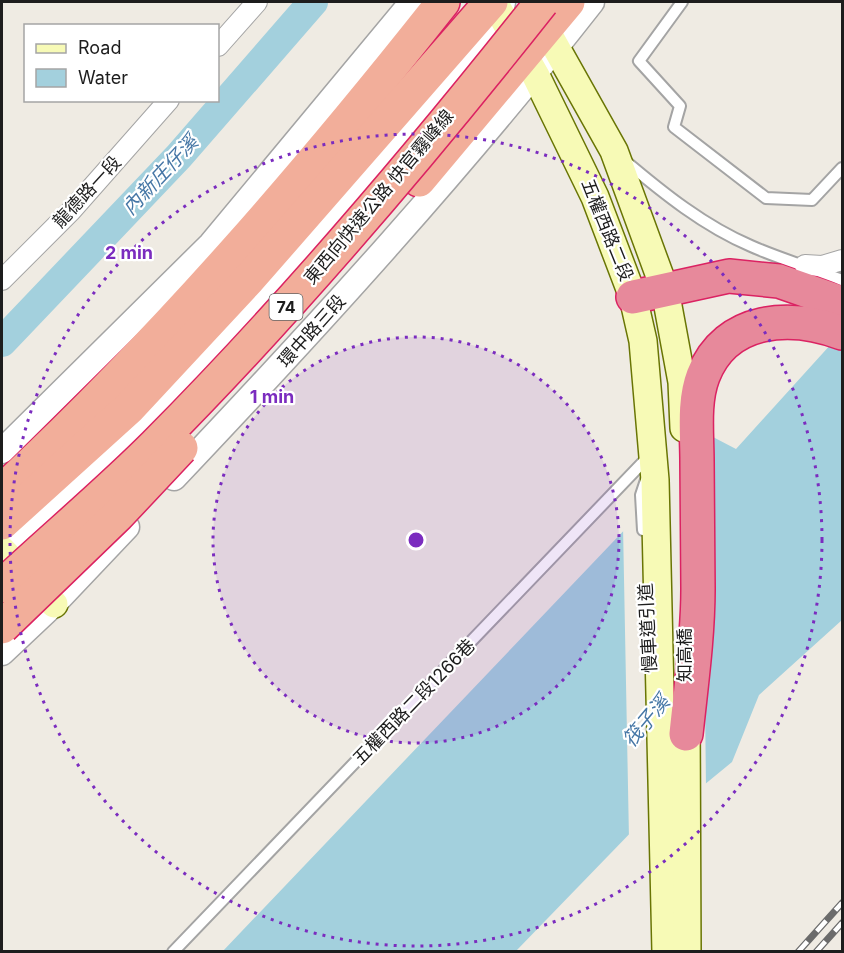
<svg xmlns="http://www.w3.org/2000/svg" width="844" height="953" font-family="Inter,'Noto Sans TC',sans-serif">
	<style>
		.water { fill: #a3d0dd }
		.pier { fill: #efebe3 }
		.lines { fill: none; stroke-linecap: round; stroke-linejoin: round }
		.river { stroke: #a3d0dd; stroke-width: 30 }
		.service-casing { stroke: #a4a4a4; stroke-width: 14 }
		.minor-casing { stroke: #a4a4a4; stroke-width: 22 }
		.tertiary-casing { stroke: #a4a4a4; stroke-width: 27 }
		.secondary-casing { stroke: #697504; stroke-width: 30 }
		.trunk-casing { stroke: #db2262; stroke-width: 36 }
		.motorway-casing { stroke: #db2262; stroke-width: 36 }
		.service { stroke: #fff; stroke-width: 10 }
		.minor { stroke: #fff; stroke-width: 20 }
		.tertiary { stroke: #fff; stroke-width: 24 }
		.secondary { stroke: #f7fab6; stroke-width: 27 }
		.trunk { stroke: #f2ae9a; stroke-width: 33 }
		.motorway { stroke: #e7899b; stroke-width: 33 }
		.rail-casing { stroke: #6b6b6b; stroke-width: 7 }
		.rail { stroke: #fff; stroke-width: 4.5; stroke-dasharray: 14; stroke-linecap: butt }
		.trunk-bridge-casing { stroke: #db2262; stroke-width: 36; stroke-linecap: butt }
		.trunk-bridge { stroke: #f2ae9a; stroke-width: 33 }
		.ring { fill: none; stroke: #7b2cbf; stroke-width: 3; stroke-dasharray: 3 6 }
		.labels { text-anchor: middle; stroke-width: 4.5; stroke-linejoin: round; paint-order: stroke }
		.shield { fill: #fff; stroke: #616161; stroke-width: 1.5 }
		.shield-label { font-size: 16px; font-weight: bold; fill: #1d1d1d }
		.street-label { font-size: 18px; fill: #1d1d1d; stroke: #fff }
		.water-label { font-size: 20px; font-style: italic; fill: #4677a6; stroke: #fff }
		.centre { fill: #7b2cbf; stroke: #fff; stroke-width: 3 }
		.ring-label { font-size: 18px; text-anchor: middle; font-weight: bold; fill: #7b2cbf; stroke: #fff; stroke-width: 4.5; stroke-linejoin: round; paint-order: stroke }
	</style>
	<rect width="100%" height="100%" fill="#efebe3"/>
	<polygon class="water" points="842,332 842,620 759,695 732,762 676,808 640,823 516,951 222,952 713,437 736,449"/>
	<polygon class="pier" points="702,445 706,787 678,811 642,826 629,839 623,526"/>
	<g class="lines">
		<polyline class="river" points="2,342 179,156 313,2"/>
		<defs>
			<g id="service">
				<polyline points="682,2 639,61 680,106 674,127 766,198 812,200 842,168"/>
				<path d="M624,160C663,193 704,226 751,246C780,259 812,268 842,280"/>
				<polyline points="643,530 641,495 646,480"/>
				<polyline points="173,952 649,456"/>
			</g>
			<g id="minor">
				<polyline points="218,46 257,2"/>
				<polyline points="805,265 822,266 842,260"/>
				<polyline points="2,280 71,211 169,100"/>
			</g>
			<g id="tertiary">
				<polyline points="2,451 211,244 412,2"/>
				<path d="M174,478C319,325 462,168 592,2"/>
				<path d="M2,552C48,509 96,466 141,422C271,296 387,155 501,15L503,2"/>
				<polyline points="2,653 54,604 127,527"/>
			</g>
			<g id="secondary">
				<polyline points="494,2 536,76 595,197 633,297 643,341 655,480 666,952"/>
				<polyline points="536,12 614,151 665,290 682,382 684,428"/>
				<polyline points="2,550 54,604"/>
				<polyline points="686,713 687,952"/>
			</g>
			<g id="trunk">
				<polyline points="419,180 568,2"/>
				<path d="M2,491C163,341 307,174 443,2"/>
				<polyline points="2,523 129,408 249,279 491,2"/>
			</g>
			<g id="motorway">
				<polyline points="633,297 729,276 779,281 842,303"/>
				<path d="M686,734C691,686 698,637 698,589C698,546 697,504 697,461C697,434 693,402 703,376C726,316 792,314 842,333"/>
			</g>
		</defs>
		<use href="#service" class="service-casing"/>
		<use href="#minor" class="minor-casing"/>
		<use href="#tertiary" class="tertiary-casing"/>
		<use href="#secondary" class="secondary-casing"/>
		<use href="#trunk" class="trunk-casing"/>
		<use href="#motorway" class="motorway-casing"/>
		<use href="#service" class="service"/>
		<use href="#minor" class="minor"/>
		<use href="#tertiary" class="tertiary"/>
		<use href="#secondary" class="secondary"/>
		<use href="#trunk" class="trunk"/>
		<use href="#motorway" class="motorway"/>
		<defs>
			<g id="rail">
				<polyline points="798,952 842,903"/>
				<polyline points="816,952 842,923"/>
			</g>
		</defs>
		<use href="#rail" class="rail-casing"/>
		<use href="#rail" class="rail"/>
		<defs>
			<g id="trunk-bridge">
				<path d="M2,586C52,539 106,494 155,445C293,306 421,155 542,2"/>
				<polyline points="2,627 118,515 181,448"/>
			</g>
		</defs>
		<use href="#trunk-bridge" class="trunk-bridge-casing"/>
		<use href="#trunk-bridge" class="trunk-bridge"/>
	</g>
	<circle cx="416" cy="540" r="203" fill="#7b2cbf" fill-opacity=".12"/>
	<g class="ring">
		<circle cx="416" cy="540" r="203"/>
		<circle cx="416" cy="540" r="406"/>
	</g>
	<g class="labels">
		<rect class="shield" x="269.5" y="294" width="33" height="26" rx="4.5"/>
		<g class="shield-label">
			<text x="286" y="313">74</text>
		</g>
		<g class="street-label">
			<text transform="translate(87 192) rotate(-47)" y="6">龍德路一段</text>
			<text transform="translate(379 197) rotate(-50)" y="6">東西向快速公路 快官霧峰線</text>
			<text transform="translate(607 230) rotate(68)" y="6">五權西路二段</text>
			<text transform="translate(312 331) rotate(-48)" y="6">環中路三段</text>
			<text transform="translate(648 628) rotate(-93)" y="6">慢車道引道</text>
			<text transform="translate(685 655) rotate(-90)" y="6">知高橋</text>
			<text transform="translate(414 702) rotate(-46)" y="6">五權西路二段1266巷</text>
		</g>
		<g class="water-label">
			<text transform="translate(160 175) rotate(-47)" y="7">內新庄仔溪</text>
			<text transform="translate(646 721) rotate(-50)" y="7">筏子溪</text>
		</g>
	</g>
	<circle cx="416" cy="540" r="9" class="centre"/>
	<g class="ring-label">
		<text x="129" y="259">2 min</text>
		<text x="272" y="403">1 min</text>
	</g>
	<rect width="844" height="953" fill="none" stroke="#1d1d1d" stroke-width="6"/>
	<rect x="24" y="24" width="195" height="78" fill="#ffffff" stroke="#a5a5a5" stroke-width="1.5"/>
	<rect x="36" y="44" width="30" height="9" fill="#f7fab6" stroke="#a5a5a5" stroke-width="1.5"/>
	<text x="78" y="54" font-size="18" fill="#1d1d1d">Road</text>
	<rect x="36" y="69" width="30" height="18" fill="#a3d0dd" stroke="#a5a5a5" stroke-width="1.5"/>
	<text x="78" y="84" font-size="18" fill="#1d1d1d">Water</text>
</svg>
